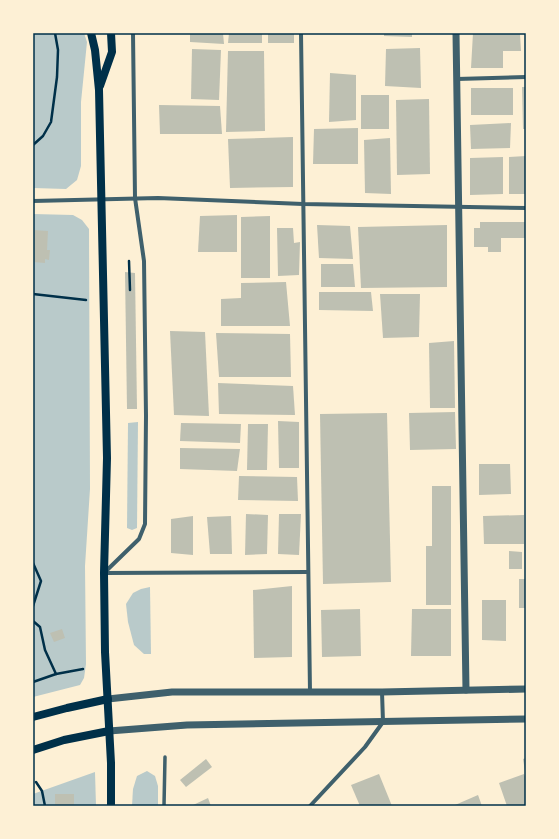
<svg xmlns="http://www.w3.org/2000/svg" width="559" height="839" font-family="Spectral,serif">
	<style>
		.green { fill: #b9caca }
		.building { fill: #bec0b2 }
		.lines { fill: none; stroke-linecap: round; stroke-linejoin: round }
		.path { stroke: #003049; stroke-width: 2.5 }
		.pedestrian { stroke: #3f606c; stroke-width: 3.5 }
		.minor { stroke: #3f606c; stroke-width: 4 }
		.tertiary { stroke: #3f606c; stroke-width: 7 }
		.secondary { stroke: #003049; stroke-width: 8 }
		.neatline { fill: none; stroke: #003049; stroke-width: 1.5 }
	</style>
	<rect width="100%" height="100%" fill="#fdf0d5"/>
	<g class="green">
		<polygon points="33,33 84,33 87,42 81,102 81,166 77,180 66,189 33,188"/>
		<polygon points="33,214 73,215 82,220 89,229 90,489 85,566 86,664 84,678 80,685 33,697"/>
		<polygon points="138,422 137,528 132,530 127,528 128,423"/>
		<polygon points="150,587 151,654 144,654 134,645 128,622 126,604 133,593 141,589"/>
		<polygon points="147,771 155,776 158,786 158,806 132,806 133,789 137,776"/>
		<polygon points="95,772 96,806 33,806 33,794"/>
	</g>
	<g class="building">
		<polygon points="190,33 223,33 224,44 190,42"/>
		<polygon points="229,33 262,33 262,43 228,43"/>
		<rect x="268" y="33" width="26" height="10"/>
		<polygon points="384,33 412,33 412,37 384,36"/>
		<polygon points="473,33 520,34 521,51 503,51 503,68 471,68"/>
		<polygon points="420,48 421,88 385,86 386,49"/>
		<polygon points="192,49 221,50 219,100 191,99"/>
		<polygon points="228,51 264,51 265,131 226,132"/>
		<polygon points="330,73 356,75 356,120 329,122"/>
		<polygon points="522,87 526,87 526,129 523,129"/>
		<rect x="471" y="88" width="42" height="27"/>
		<rect x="361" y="95" width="28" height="34"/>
		<polygon points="429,99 430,174 397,175 396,100"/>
		<polygon points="159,105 220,106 222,134 160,134"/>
		<polygon points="511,123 510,148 471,149 470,125"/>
		<polygon points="358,128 358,164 313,164 314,129"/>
		<polygon points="293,137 293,187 230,188 228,139"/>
		<polygon points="390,138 391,194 365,193 364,140"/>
		<polygon points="526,156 526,194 509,194 509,157"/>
		<polygon points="503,157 503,194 470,195 470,158"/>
		<polygon points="237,215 237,252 198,252 200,216"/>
		<polygon points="270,216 270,278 241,278 241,217"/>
		<polygon points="480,222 526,222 526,238 501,238 501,252 488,252 488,247 474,247 474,228 480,228"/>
		<polygon points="317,225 350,226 353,259 319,258"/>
		<polygon points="447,225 447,287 361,288 358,227"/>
		<polygon points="277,228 293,228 294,243 300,242 299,275 278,276"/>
		<polygon points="33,230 48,231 47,250 50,250 49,260 45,259 45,263 33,262"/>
		<polygon points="321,264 353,264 355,287 321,287"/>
		<polygon points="125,272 135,273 137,409 127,409"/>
		<polygon points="286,282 290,326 221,326 221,299 241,298 241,283"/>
		<polygon points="319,292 371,292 373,311 319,310"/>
		<polygon points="380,294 420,294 419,337 383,338"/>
		<polygon points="170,331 205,332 209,416 174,415"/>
		<polygon points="216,333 290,334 291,377 219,377"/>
		<polygon points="454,341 455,408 430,408 429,343"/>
		<polygon points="218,383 293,386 295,415 219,414"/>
		<polygon points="455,412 456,449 410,450 409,413"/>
		<polygon points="387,413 391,582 323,584 320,414"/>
		<polygon points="278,421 299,422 299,468 279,468"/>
		<polygon points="181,423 241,424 240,443 180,441"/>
		<polygon points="248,424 268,424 267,470 247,470"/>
		<polygon points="180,448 240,449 237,471 180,469"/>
		<polygon points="479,464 510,464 511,494 479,495"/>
		<polygon points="239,476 297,477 298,501 238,500"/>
		<polygon points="432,486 451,486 451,605 426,605 426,546 432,546"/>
		<polygon points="246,514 268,515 267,554 245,555"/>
		<polygon points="279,514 301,514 299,555 278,554"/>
		<polygon points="524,515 524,544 484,544 483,516"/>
		<polygon points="193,516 193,555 171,553 171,519"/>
		<polygon points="231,516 232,554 210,554 207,517"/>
		<polygon points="509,551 522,552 522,569 509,569"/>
		<rect x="519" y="579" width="7" height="29"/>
		<polygon points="292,586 292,657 254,658 253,590"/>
		<polygon points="482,600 506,600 506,641 482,640"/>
		<polygon points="360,609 361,656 322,657 321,610"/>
		<polygon points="412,609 451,609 451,656 411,656"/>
		<polygon points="62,629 65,638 54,642 50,633"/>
		<polygon points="526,758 526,771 525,771 523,759"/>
		<polygon points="206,759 212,767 186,787 180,780"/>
		<polygon points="379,774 392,806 360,806 351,785"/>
		<polygon points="524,774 526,779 526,806 507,806 499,783"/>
		<rect x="55" y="794" width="19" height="12"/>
		<polygon points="478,795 482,806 456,806 455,805"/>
		<polygon points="208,798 211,806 191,806"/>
	</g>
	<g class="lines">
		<g class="path">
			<polyline points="33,145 43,136 51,122 57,77 58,50 55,33"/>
			<polyline points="129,261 130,290"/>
			<polyline points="33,294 86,300"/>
			<polyline points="33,563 41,581 33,606"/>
			<polyline points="33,621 40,627 45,650 56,674"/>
			<polyline points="33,682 56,674 83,669"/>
			<polyline points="36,782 42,791 45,806"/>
		</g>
		<polyline class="pedestrian" points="164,806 165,757"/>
		<g class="minor">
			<polyline points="301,33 310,692"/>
			<polyline points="457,79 526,77"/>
			<polyline points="33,201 158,198 303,204 526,208"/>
			<polyline points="104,573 139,539 145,524 146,416 144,261 135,198 133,33"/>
			<polyline points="105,573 308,572"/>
			<polyline points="310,806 365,747 383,722 382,692"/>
		</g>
		<g class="tertiary">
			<polyline points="456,33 466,690"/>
			<polyline points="108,699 172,692 382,692 526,689"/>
			<polyline points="109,731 187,725 526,719"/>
		</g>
		<g class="secondary">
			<polyline points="91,33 95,50 99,90 107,458 104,573 105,652 111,763 111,806"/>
			<polyline points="100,86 112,52 111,33"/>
			<polyline points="33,717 67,708 108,699"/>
			<polyline points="33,750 64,740 109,731"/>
		</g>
	</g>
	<rect width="559" height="839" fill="none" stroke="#fdf0d5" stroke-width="68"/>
	<rect x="34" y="34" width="491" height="771" class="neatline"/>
</svg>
